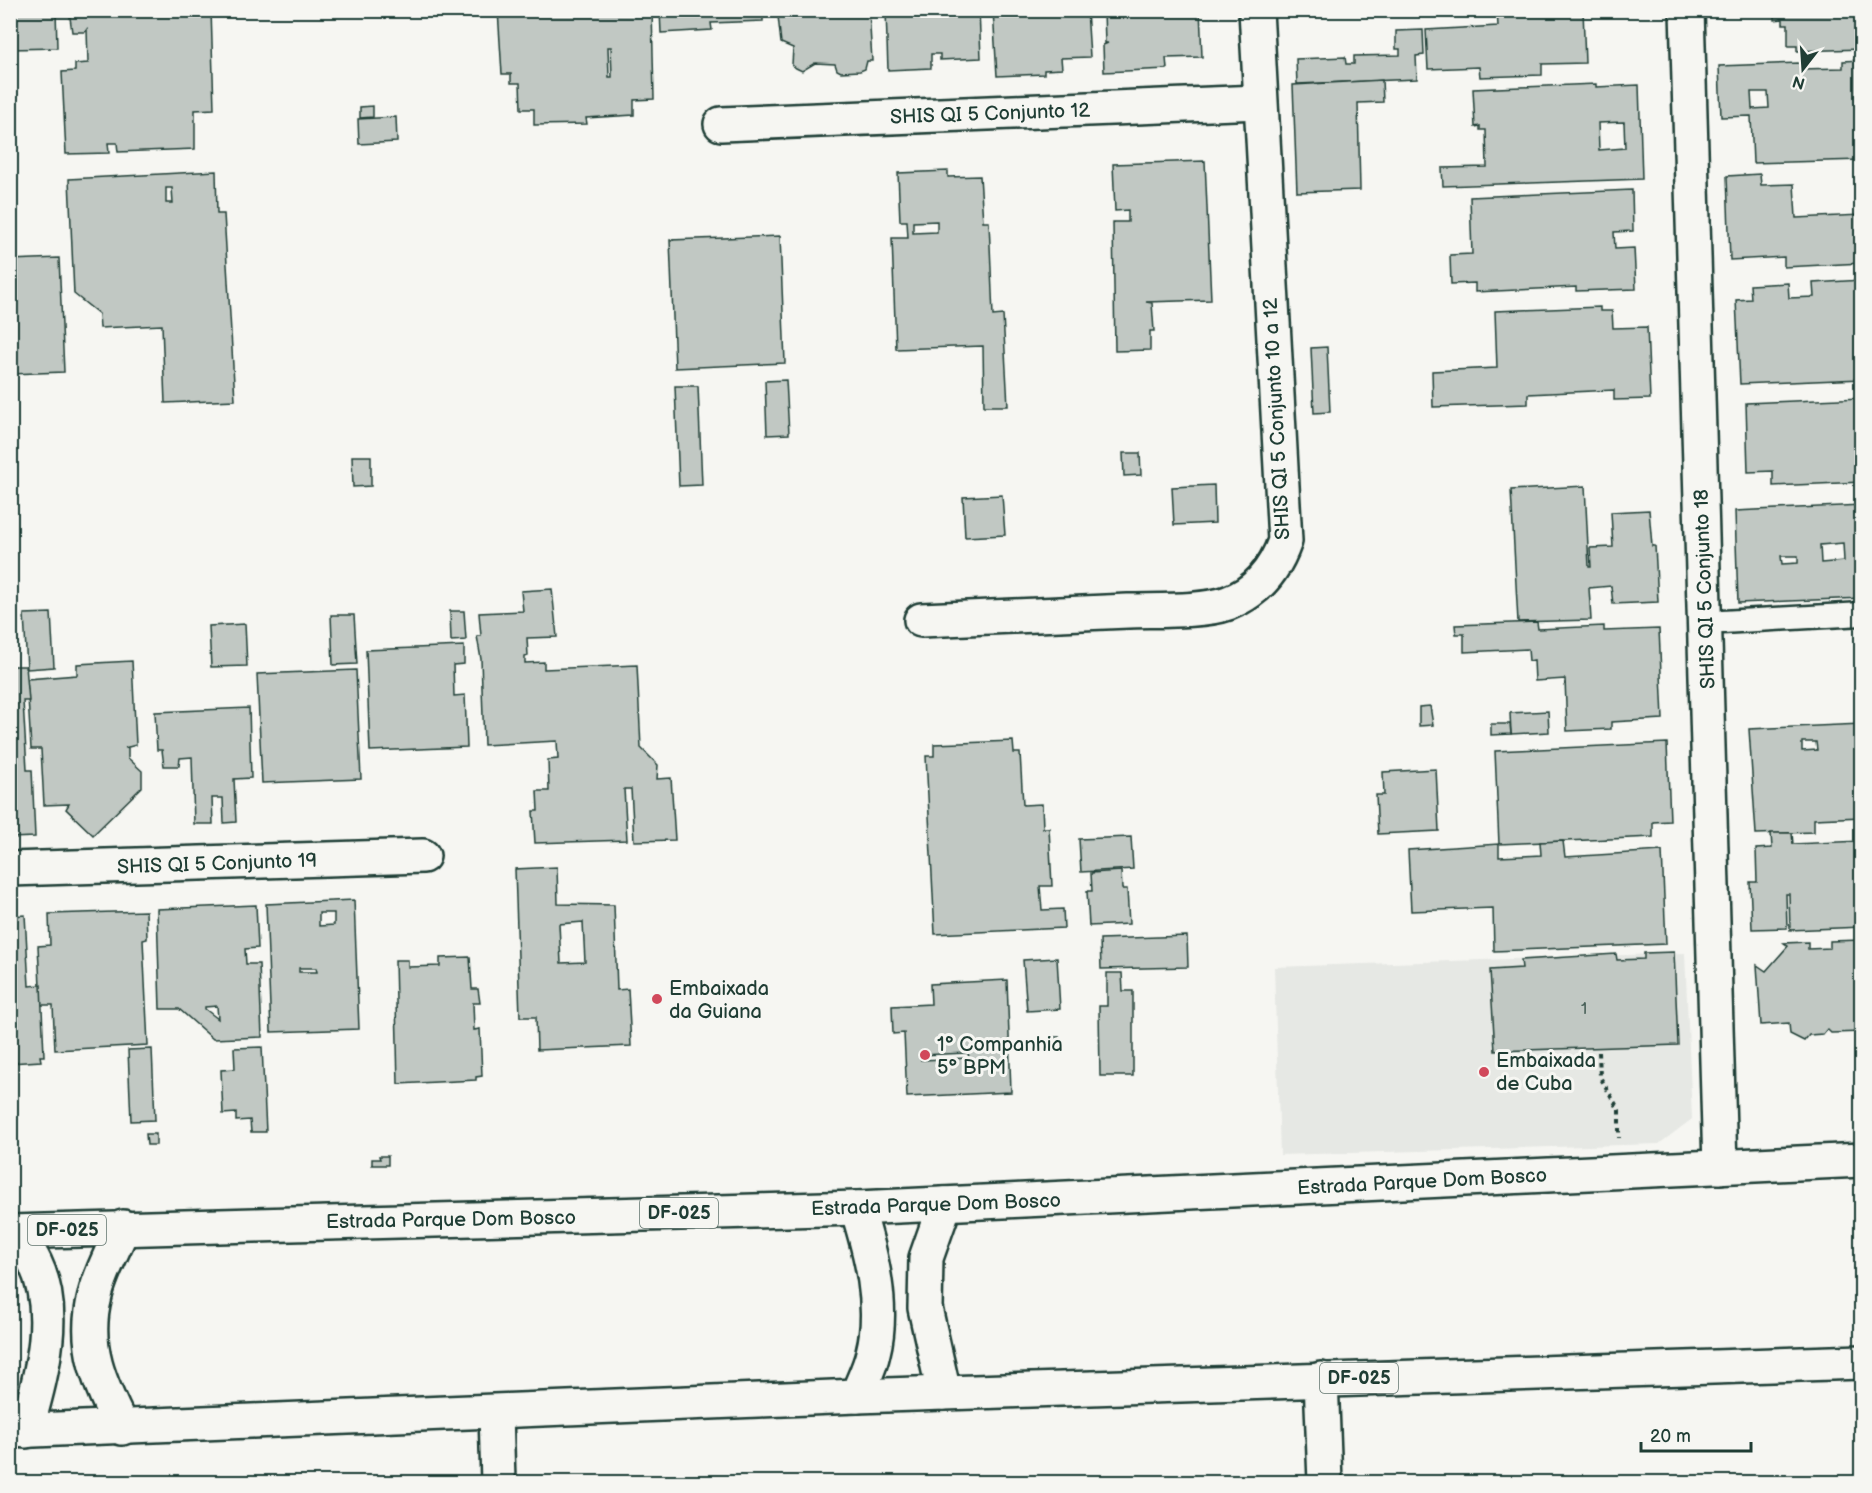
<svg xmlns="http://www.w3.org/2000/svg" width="1872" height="1493" font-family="'Balsamiq Sans',sans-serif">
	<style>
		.built { fill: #e6e8e4 }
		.building { fill: #c1c8c3; stroke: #1f3d34; stroke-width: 1.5; fill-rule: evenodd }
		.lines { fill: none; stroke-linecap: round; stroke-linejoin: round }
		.lane-casing { stroke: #1f3d34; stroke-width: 27 }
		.street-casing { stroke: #1f3d34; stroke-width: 38 }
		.primary-casing { stroke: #1f3d34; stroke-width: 38 }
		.path { stroke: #1f3d34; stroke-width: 4; stroke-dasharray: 4.5 4.5; stroke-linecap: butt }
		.lane { stroke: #f6f6f2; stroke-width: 22 }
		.street { stroke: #f6f6f2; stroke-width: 33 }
		.primary { stroke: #f6f6f2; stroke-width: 33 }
		.poi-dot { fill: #d1495b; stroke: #f6f6f2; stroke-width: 2 }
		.labels { text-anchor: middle; stroke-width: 6; stroke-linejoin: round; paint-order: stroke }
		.number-label { font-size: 16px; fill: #486058 }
		.shield { fill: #f6f6f2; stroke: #60746d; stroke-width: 1.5 }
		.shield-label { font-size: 18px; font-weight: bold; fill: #1f3d34 }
		.street-label { font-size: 20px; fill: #1f3d34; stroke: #f6f6f2 }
		.poi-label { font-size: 20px; fill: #1f3d34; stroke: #f6f6f2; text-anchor: start }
	</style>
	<rect width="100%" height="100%" fill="#f6f6f2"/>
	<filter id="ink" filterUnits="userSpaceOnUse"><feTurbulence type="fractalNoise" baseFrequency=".0167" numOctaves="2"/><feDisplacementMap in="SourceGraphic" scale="12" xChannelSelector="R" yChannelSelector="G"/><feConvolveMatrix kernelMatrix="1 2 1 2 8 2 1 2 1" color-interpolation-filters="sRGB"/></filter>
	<g filter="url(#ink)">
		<polygon class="built" points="1685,953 1692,1119 1659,1144 1280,1155 1274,967"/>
		<g class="building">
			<polygon points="10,10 56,10 57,48 10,49"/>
			<polygon points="69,10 211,10 214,109 195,110 195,149 118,152 117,143 108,143 109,153 66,154 62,72 75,71 75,64 88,63 87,29 85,32 72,32"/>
			<path d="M498,10H652L654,99L634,100V115L586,118L587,124L534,125V109H521L520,83H511V74H502ZM608,47H611L612,77H609Z"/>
			<polygon points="660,10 763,10 763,21 711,23 712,30 661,33"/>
			<polygon points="781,10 869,10 872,61 867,61 865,69 860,71 841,72 837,70 835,64 815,63 802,71 796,68 792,65 793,48 781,43 778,16"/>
			<polygon points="886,10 979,10 981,58 940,60 940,54 931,54 931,68 888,70"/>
			<polygon points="993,10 1087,10 1090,57 1061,58 1062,69 1044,70 1044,74 997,76"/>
			<polygon points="1104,10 1200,10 1202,57 1166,58 1167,69 1104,72 1103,45 1108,43 1105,43"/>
			<polygon points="1497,10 1583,10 1585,63 1542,64 1542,75 1480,77 1479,67 1428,69 1426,30 1498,26"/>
			<polygon points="1775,10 1862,10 1862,49 1797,51 1797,46 1788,46 1788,24 1783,24 1783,19 1775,20"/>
			<polygon points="1423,30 1424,55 1416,56 1417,79 1297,84 1296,59 1345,57 1346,64 1354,64 1354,56 1400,55 1400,49 1396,49 1396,31"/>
			<path d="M1862,60V160L1753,163L1751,116L1721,117L1719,66L1800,63V69L1843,68V61ZM1751,92H1768L1769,108L1752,109Z"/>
			<polygon points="1382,80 1383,102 1358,103 1360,190 1297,192 1293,85"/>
			<path d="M1596,84V87L1639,85L1642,179L1443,186L1442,168L1487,167L1486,130H1480V126L1475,127L1473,89ZM1624,122L1625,148L1599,150L1598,123Z"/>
			<polygon points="373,106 373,117 360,118 360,107"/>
			<polygon points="396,117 397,142 359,144 358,119"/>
			<polygon points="1205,161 1211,300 1146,302 1152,303 1154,331 1150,331 1150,350 1115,351 1113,222 1128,222 1128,210 1115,211 1113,164"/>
			<path d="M216,171L217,214H224L235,400L165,403L162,325L100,328L99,314L74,294L69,179ZM166,188H172L173,203H166Z"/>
			<path d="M948,171V177L980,176L983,222H989L993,316L1003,315L1008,406H984L983,346L896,349L892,238H908L907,221H900L898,173ZM937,221V232L913,233V222Z"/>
			<polygon points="1760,174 1761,185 1794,184 1796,218 1862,215 1862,263 1784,267 1784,257 1730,260 1727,176"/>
			<polygon points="1632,190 1633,231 1614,232 1615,249 1634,248 1636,289 1576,291 1576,287 1475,292 1475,283 1451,284 1450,255 1472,254 1470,197"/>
			<polygon points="780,236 785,363 675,368 670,240"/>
			<polygon points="59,258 64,372 10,374 10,286 16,286 16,278 10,278 10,260"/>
			<polygon points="1862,280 1862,379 1740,384 1736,300 1751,299 1750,285 1788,283 1789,298 1814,297 1813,283"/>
			<polygon points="1600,307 1600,311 1612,311 1613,328 1647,327 1650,399 1614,400 1614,390 1528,394 1528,404 1433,407 1432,371 1497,368 1495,311"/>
			<polygon points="1327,347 1330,412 1314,413 1311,348"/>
			<polygon points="786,380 789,434 767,435 765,381"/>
			<polygon points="675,386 698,386 702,485 679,486"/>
			<polygon points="1862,398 1862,482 1773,486 1773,471 1748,472 1746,403"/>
			<polygon points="1123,453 1140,453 1141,475 1124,476"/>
			<polygon points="352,456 371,456 371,486 353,487"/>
			<polygon points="1214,485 1215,523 1174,525 1172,487"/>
			<polygon points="1585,486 1589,567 1591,567 1590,548 1613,547 1611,512 1649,510 1652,546 1655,546 1658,602 1613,604 1611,586 1589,588 1591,620 1518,622 1511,490"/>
			<polygon points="1002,495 1005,535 965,537 963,497"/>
			<path d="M1862,505V598L1738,603L1735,511ZM1843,543L1844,561L1821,563L1820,545ZM1781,556H1798V563L1782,564Z"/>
			<polygon points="552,589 557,637 527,638 528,656 525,657 525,663 544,662 544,669 637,665 641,748 658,765 657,779 671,778 675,840 634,841 631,789 624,789 627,840 535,843 533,811 538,811 537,791 549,791 548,760 558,759 557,741 484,745 481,659 477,636 481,636 479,613 523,611 521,591"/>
			<polygon points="450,611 464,611 466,640 451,641"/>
			<polygon points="51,613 54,667 27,669 24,614"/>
			<polygon points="331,615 354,615 357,664 333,665"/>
			<polygon points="1537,622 1538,629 1604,626 1604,631 1659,629 1663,719 1611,722 1611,729 1567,731 1565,679 1535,681 1534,660 1529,661 1528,649 1464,652 1464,634 1456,634 1455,625"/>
			<polygon points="245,624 247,666 211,667 209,626"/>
			<polygon points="464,646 464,664 453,665 454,696 465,695 467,747 370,751 366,650"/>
			<polygon points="132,661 136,745 125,748 128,747 128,758 142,771 142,787 93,835 66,809 69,804 44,805 41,749 31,749 27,679 77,675 77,664"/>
			<polygon points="10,666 26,666 29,701 23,701 27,770 32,770 35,837 10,838"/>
			<polygon points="356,670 361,779 262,783 257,674"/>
			<polygon points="1430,706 1433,725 1419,726 1419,707"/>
			<polygon points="249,708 251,778 234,779 236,822 224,823 223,798 212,798 213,824 194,824 192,757 180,758 179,766 164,766 162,750 157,750 155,712"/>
			<polygon points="1548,711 1549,732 1511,734 1510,713"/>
			<polygon points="1491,724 1510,724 1511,734 1491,735"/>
			<path d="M1862,724V817L1814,819V832L1756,834L1749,729ZM1802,742H1816L1817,750L1802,751Z"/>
			<polygon points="1013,741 1014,753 1020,753 1023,805 1042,804 1043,828 1049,828 1052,886 1040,886 1042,910 1063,909 1064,928 935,934 926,756 934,756 934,744"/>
			<polygon points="1667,743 1670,821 1653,822 1653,837 1499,844 1495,751"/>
			<polygon points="1436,769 1439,831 1378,834 1376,795 1384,795 1383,772"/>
			<polygon points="1771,833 1792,833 1793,844 1862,841 1862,927 1790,930 1789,894 1786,894 1787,928 1752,929 1750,882 1757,882 1756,849 1772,848"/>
			<polygon points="1131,837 1133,869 1081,872 1079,839"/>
			<polygon points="1563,841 1565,857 1662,851 1666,944 1494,951 1493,908 1411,911 1408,850 1499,844 1499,857 1541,855 1540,842"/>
			<path d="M557,867L558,904L614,905L617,990L628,989L631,1046L537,1050L536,1017H520L515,869ZM583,922L585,962L561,963L559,924Z"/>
			<polygon points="1121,871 1122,889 1127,889 1129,924 1089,926 1087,891 1092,891 1091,873"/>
			<path d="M354,900L359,1029L271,1032L266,904ZM319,913H334V925L319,926ZM299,968H316L317,972H299Z"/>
			<path d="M256,905L258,948L245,949L246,964H259L262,1037L213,1039L179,1009H160L157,909ZM217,1006L218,1019L205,1009V1007Z"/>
			<polygon points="146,911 147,939 143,940 148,1045 55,1050 53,1005 41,1005 38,946 50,945 49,914"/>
			<polygon points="25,915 29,986 41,985 44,1056 40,1056 41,1061 10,1063 10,916"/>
			<polygon points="1187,936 1188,967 1101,969 1100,939"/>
			<polygon points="1862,940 1862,1032 1831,1033 1827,1029 1823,1034 1809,1035 1804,1041 1790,1034 1789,1023 1761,1025 1757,965 1766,971 1788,946 1784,943 1808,942 1808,949 1830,948 1830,941"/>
			<polygon points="1674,952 1678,1045 1495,1051 1490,970 1522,968 1521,960 1616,954 1617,960 1644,959 1644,953"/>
			<polygon points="470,957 472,989 478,989 480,1003 473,1003 474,1030 480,1029 482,1076 476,1077 476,1080 398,1084 395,960 408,960 408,967 440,966 440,958"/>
			<polygon points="1057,958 1060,1009 1027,1011 1023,960"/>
			<polygon points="1107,973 1122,973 1123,991 1133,991 1133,1076 1100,1076 1099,1006 1107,1006"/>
			<path d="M1007,980L1011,1092L907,1097L904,1033L893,1034L892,1006L931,1004L930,984ZM968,1053L969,1058L921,1060L920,1055Z"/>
			<polygon points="1051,1037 1059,1037 1059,1048 1052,1048"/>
			<polygon points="262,1047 266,1132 251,1132 250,1120 236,1121 236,1113 223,1114 221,1070 235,1069 234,1048"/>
			<polygon points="152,1049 155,1120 131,1121 128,1050"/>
			<polygon points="146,1134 156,1134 156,1145 147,1145"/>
			<polygon points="379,1156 388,1156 388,1165 372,1165 372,1159 380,1159"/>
		</g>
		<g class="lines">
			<defs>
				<polyline id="lane" points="1705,623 1862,614"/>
				<g id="street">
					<polyline points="1687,10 1720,1167"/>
					<polyline points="721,124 1259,102"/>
					<path d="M921,620C990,617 1059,614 1128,611C1156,610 1203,612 1228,603C1258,592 1275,569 1285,541L1256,10"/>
					<polyline points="10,869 423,856"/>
					<polyline points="1321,1379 1325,1482"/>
					<polyline points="496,1413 498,1482"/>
				</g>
				<g id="primary">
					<path d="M857,1208C871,1253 885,1306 873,1353C870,1368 862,1382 857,1396"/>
					<polyline points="10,1232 857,1208 1862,1160"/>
					<path d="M15,1232C22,1242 30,1252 35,1263C60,1315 40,1379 26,1431"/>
					<polyline points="944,1393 925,1308 926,1258 945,1204"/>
					<path d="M122,1428C100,1384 82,1346 95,1296C100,1273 114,1249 123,1227"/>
					<polyline points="10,1431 857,1396 1862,1362"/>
				</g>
			</defs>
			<use href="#lane" class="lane-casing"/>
			<use href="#street" class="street-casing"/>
			<use href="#primary" class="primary-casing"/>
			<polyline class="path" points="1599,1052 1600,1077 1619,1110 1619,1138"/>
			<use href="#lane" class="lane"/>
			<use href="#street" class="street"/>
			<use href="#primary" class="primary"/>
		</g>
	</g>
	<g class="poi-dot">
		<circle cx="657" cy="999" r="6"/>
		<circle cx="925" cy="1055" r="6"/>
		<circle cx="1484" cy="1072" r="6"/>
	</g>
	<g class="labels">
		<g class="number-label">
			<text x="1584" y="1014">1</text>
		</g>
		<g class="shield">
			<rect x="640" y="1198" width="78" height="30" rx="4.5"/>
			<rect x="28" y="1215" width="78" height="30" rx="4.5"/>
			<rect x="1320" y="1363" width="78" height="30" rx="4.5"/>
		</g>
		<g class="shield-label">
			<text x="679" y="1219">DF-025</text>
			<text x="67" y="1236">DF-025</text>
			<text x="1359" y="1384">DF-025</text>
		</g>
		<g class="street-label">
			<text transform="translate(990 113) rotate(-2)" y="7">SHIS QI 5 Conjunto 12</text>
			<text transform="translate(1276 419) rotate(-93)" y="7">SHIS QI 5 Conjunto 10 a 12</text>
			<text transform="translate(1704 589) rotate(-92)" y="7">SHIS QI 5 Conjunto 18</text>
			<text transform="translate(217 863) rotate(-2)" y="7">SHIS QI 5 Conjunto 19</text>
			<text transform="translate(1422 1181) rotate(-3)" y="7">Estrada Parque Dom Bosco</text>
			<text transform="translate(936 1204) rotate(-2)" y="7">Estrada Parque Dom Bosco</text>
			<text transform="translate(451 1219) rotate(-1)" y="7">Estrada Parque Dom Bosco</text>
		</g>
		<g class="poi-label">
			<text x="669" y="995">Embaixada<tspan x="669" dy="23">da Guiana</tspan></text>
			<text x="937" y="1051">1° Companhia<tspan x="937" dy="23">5° BPM</tspan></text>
			<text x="1496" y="1067">Embaixada<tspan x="1496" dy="23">de Cuba</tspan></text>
		</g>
	</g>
	<rect width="1872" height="1493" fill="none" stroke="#f6f6f2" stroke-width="36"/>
	<rect x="18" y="18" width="1836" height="1457" fill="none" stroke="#1f3d34" stroke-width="2" filter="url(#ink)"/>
	<g transform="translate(1803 69) rotate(197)" stroke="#f6f6f2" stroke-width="4.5" paint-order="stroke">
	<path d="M0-4.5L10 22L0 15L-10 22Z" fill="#1f3d34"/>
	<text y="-9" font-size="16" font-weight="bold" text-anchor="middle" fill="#1f3d34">N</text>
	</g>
	<path d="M1641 1442v9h110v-9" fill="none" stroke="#1f3d34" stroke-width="3"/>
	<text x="1650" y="1442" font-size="18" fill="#1f3d34" stroke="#f6f6f2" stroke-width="4.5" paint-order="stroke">20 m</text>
</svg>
